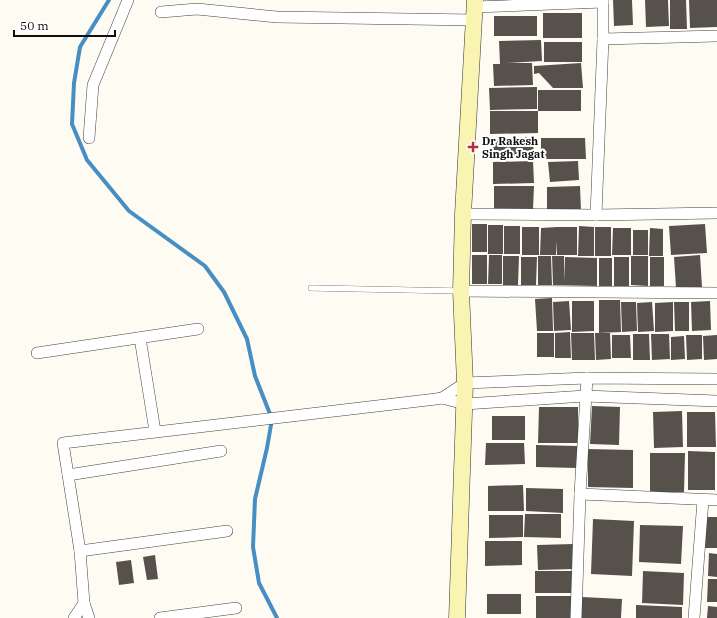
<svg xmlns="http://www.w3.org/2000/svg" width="717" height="618" font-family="'IBM Plex Serif',serif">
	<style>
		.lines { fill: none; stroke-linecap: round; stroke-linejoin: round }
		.stream { stroke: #468ec4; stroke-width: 4 }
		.building { fill: #57514c }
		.lane-casing { stroke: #424242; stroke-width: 6 }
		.street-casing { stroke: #424242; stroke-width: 12 }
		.secondary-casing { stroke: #313131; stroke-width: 17 }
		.lane { stroke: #fff; stroke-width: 5.5 }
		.street { stroke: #fff; stroke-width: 11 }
		.secondary { stroke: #f9f4b2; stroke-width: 16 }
		.poi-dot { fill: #b63032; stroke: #fff; stroke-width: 1.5 }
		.labels { text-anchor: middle; stroke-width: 4; stroke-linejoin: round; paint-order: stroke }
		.poi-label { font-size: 11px; font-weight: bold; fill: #0f0f0f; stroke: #fff; text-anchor: start }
	</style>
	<rect width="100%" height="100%" fill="#fefcf2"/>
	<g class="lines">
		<polyline class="stream" points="109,0 80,47 74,83 72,124 87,160 129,211 205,266 224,292 247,339 255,376 272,419 267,448 255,499 253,547 259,583 277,618"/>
	</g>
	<g class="building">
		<polygon points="613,0 632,0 633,25 614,26"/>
		<polygon points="645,0 668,0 669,26 646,27"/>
		<polygon points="670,0 686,0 687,29 670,29"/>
		<polygon points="689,0 717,0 717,27 690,28"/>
		<rect x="543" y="13" width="39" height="25"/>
		<rect x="494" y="16" width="43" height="20"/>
		<polygon points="541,40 542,61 506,63 532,63 533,85 494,86 493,64 500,64 499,41"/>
		<rect x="544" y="42" width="38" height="20"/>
		<polygon points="581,63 583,88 553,88 539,73 534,74 534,66"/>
		<polygon points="537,87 537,109 490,110 489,88"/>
		<rect x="538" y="90" width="43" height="21"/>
		<polygon points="490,111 538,111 538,133 490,134"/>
		<polygon points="533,137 534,157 494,159 493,139"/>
		<polygon points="541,138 585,138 586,159 541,159"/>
		<polygon points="533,161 534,183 493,184 493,162"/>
		<polygon points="578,161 579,180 550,182 548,162"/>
		<polygon points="494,186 534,186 533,209 494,209"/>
		<polygon points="580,186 581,211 547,211 547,187"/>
		<rect x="472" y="224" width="15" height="28"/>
		<polygon points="705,224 707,253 671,255 669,226"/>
		<rect x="488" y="225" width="15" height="29"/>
		<rect x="504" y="226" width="16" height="28"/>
		<polygon points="579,226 594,227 594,256 578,256"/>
		<rect x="522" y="227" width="17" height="28"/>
		<polygon points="557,227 577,227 577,255 557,255 557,241 556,255 540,255 541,228"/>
		<rect x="595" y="227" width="16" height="29"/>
		<polygon points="613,228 631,228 631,255 612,255"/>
		<polygon points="650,228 663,229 663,256 649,256"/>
		<rect x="633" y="230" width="15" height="25"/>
		<rect x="472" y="255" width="15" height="29"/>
		<polygon points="489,255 502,255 502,284 488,284"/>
		<polygon points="700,255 702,287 676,288 674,257"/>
		<polygon points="503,256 519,256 518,285 503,285"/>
		<polygon points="538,256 551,256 552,285 538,285"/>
		<polygon points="552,256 564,256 564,282 565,257 597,258 597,286 553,285"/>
		<polygon points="631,256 648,256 648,286 631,285"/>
		<polygon points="521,257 537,257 536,285 521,285"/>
		<rect x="614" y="257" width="15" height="29"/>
		<rect x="650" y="257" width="14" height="29"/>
		<rect x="599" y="258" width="13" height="28"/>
		<polygon points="552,298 553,331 537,331 535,299"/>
		<polygon points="599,300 620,300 621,332 599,333"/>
		<polygon points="569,301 571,330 554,331 553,302"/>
		<polygon points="572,301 594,301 594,331 572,332"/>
		<polygon points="710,301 711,330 692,331 691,302"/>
		<polygon points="621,302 636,302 637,331 622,332"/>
		<polygon points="652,302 654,331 638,332 637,303"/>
		<polygon points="673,302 673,331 655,332 655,303"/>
		<polygon points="674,302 689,302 689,331 675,331"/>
		<polygon points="570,332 571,358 555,358 555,333"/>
		<rect x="537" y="333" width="17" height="24"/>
		<polygon points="571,333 594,333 595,360 572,360"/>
		<polygon points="595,333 610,333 611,359 596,360"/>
		<polygon points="633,334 649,334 650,360 633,360"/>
		<polygon points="651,334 669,334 670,359 652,360"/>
		<polygon points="612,335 630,335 631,358 612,358"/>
		<polygon points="686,335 702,335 702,359 687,360"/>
		<polygon points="717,335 717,359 704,360 703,336"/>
		<polygon points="684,336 685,359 671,360 671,337"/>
		<polygon points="592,406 620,407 619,445 590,444"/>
		<polygon points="539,407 578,407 578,443 538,443"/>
		<polygon points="682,411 683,447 654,448 653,412"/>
		<polygon points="687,412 715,412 716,447 687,447"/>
		<rect x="492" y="416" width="33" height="24"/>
		<polygon points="486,443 524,443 525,464 485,465"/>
		<polygon points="536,445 577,446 577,468 536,467"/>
		<polygon points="588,449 633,450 633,488 588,487"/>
		<polygon points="688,451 715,452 715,490 688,490"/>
		<polygon points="650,453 685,453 684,492 650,492"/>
		<polygon points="523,485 524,511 488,511 488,486"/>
		<polygon points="526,488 563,489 563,513 526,511"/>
		<polygon points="525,514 561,514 561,538 524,537"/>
		<polygon points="489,515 523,515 523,537 489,538"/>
		<polygon points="703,517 717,517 717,548 702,548"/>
		<polygon points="593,519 634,521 632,576 591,574"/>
		<polygon points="640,525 683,526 681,564 639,562"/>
		<polygon points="485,541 522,541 522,565 485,566"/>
		<polygon points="573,544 574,569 538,570 537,545"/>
		<polygon points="709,553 717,554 717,577 708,576"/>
		<polygon points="155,555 158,579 147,580 143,557"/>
		<polygon points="131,560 134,583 119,585 116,562"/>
		<polygon points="535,571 575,571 574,593 535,593"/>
		<polygon points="643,571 684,573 683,605 642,603"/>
		<polygon points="708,579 717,579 717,602 707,602"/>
		<rect x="487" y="594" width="34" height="20"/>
		<rect x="536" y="596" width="37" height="22"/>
		<polygon points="582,597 622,599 621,618 581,618"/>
		<polygon points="636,605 682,607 682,618 636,618"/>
		<polygon points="708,606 717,607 717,618 707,618"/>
	</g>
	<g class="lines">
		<defs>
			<polyline id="lane" points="311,288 459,291"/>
			<g id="street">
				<polyline points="475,7 603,2"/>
				<polyline points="161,12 197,9 277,17 474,20"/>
				<polyline points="603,39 717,36"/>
				<polyline points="89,138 93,85 128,0"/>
				<polyline points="463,214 596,215 717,213"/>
				<polyline points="596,215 603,39 603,0"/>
				<polyline points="461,291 717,293"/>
				<polyline points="140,338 155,431"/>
				<polyline points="37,353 198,329"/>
				<polyline points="442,398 465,404 585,396 717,401"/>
				<polyline points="68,475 221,451"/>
				<polyline points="580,494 717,500"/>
				<polyline points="80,551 227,531"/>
				<polyline points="74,618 84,603"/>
				<polyline points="89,618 84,603 80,551 63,443 436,399 442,398 465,383 587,378 717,379"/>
				<polyline points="160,618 236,608"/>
				<polyline points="576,618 580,494 587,378"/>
				<polyline points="694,618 703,500"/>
			</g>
			<polyline id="secondary" points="457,618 465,383 461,291 463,214 475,0"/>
		</defs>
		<use href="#lane" class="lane-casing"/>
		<use href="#street" class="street-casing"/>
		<use href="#secondary" class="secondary-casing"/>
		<use href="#lane" class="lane"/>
		<use href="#street" class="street"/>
		<use href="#secondary" class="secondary"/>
	</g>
	<path class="poi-dot" d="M471 141h4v4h4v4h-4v4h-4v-4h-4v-4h4z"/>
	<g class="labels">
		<g class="poi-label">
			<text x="482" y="145">Dr Rakesh<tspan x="482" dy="13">Singh Jagat</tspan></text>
		</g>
	</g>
	<path d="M14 30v6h101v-6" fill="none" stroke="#0f0f0f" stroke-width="2"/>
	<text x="20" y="30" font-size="12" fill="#0f0f0f" stroke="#ffffff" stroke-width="3" paint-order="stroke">50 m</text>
</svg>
